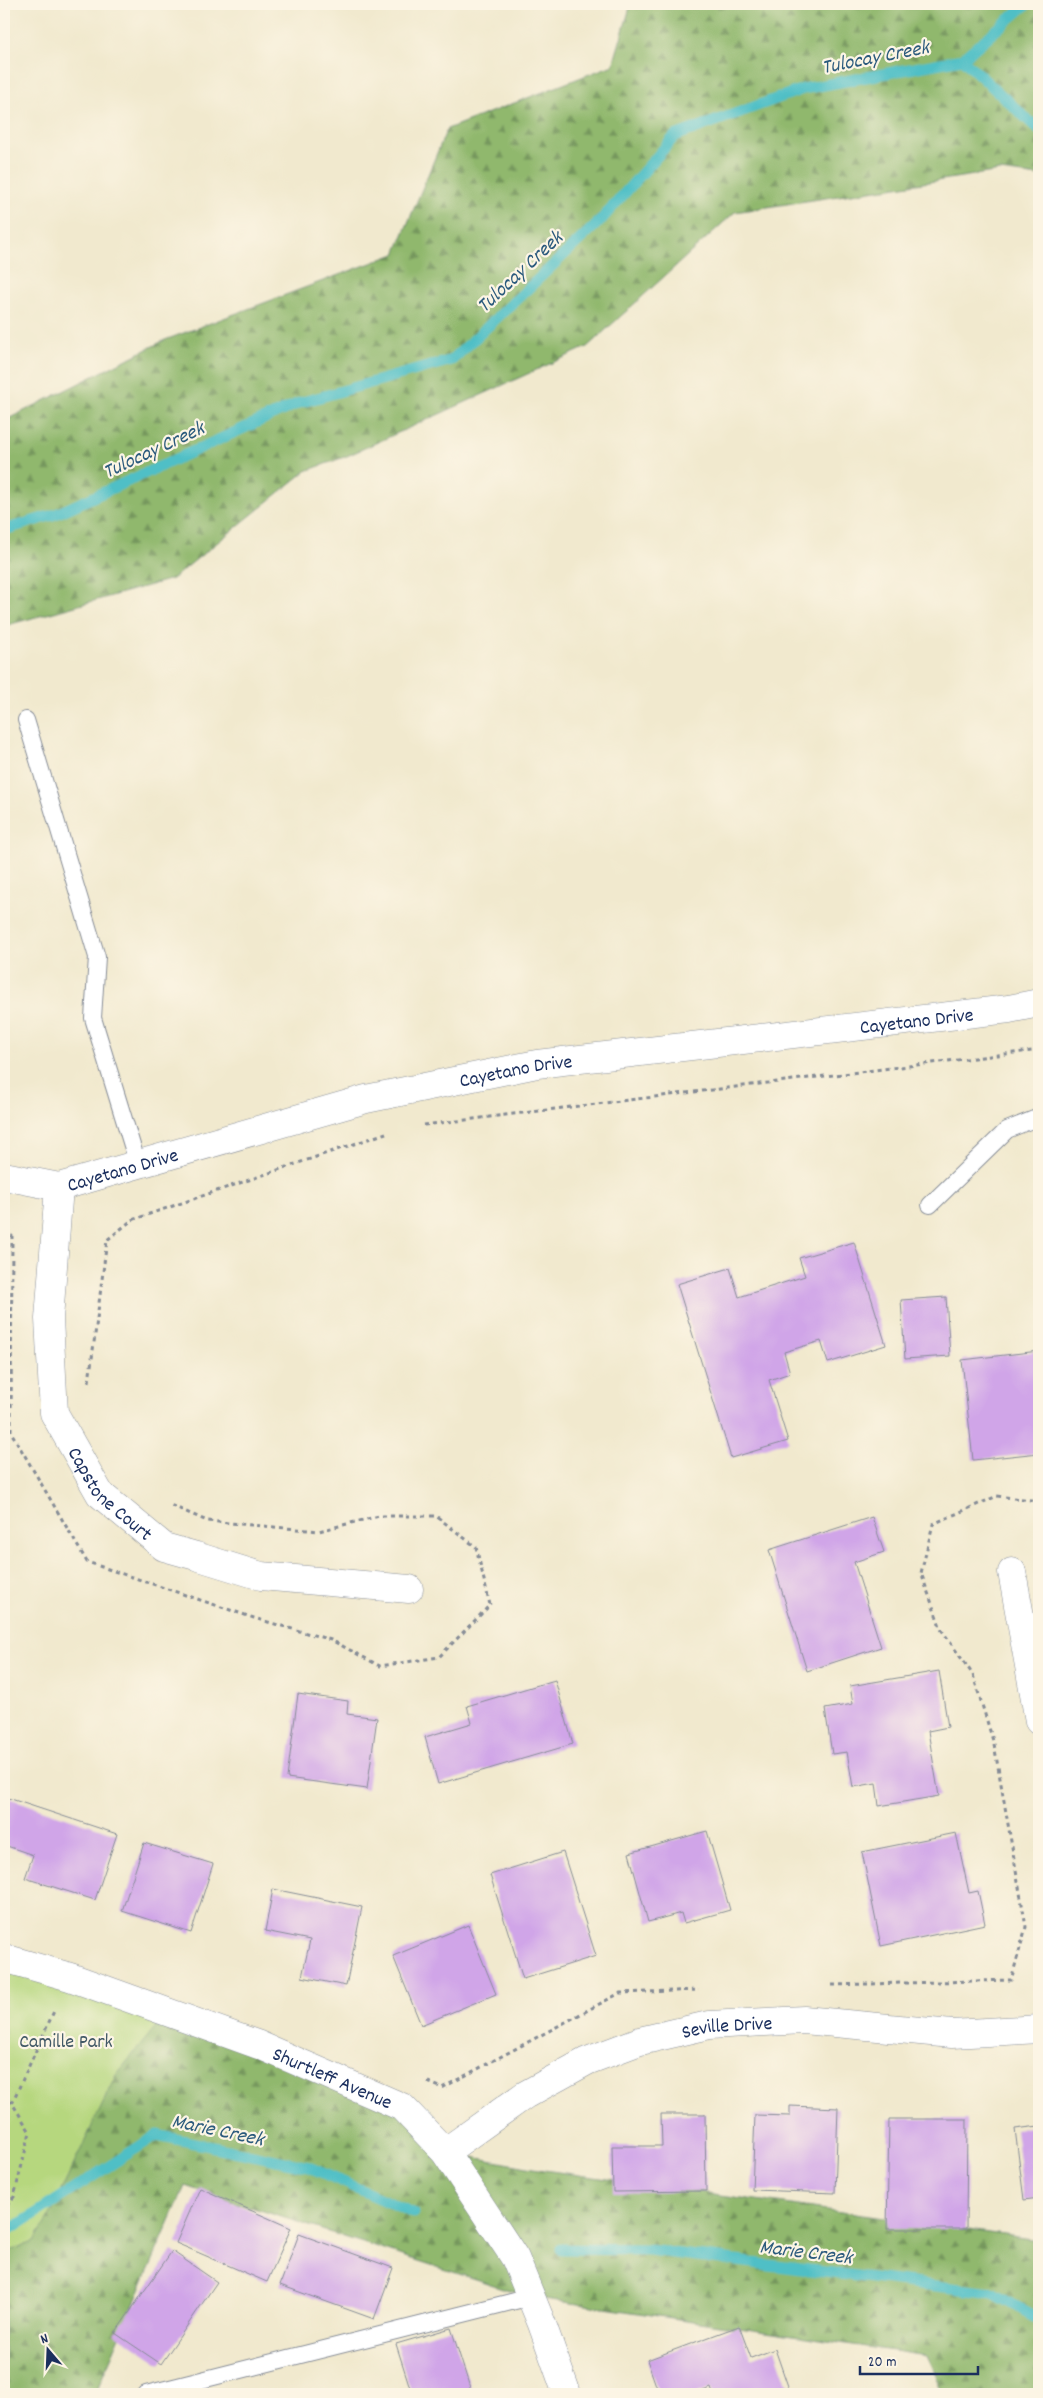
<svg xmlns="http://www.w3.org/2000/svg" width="1043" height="2398" font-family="Dekko,sans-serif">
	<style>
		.forest { fill: url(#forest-firs); stroke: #567466 }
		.park { fill: #b6d77e; stroke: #68836e }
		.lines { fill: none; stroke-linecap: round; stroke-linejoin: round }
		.stream { stroke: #50bfc6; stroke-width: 11 }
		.building { fill: #d0a5e8 }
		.lane-casing { stroke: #868c96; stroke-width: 18 }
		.street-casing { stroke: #868c96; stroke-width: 29 }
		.secondary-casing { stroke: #868c96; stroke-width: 29 }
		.path { stroke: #868c96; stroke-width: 3; stroke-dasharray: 4 4; stroke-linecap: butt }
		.lane { stroke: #fff; stroke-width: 16 }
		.street { stroke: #fff; stroke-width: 28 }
		.secondary { stroke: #fff; stroke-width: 28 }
		.labels { text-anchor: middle; stroke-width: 4.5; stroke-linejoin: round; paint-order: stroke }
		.street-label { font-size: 20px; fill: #1b2f5e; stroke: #fcf5e5 }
		.park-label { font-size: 20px; fill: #425966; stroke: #fcf5e5 }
		.water-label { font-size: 21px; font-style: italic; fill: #2b5a7d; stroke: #fcf5e5 }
	</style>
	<defs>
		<pattern id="forest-firs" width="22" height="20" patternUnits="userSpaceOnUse" patternTransform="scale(1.25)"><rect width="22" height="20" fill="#90b86d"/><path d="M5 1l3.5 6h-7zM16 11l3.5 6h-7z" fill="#75965d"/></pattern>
	</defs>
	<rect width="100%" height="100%" fill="#fcf5e5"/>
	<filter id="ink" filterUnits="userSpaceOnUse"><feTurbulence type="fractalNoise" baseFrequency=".02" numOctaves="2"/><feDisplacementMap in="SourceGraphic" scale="10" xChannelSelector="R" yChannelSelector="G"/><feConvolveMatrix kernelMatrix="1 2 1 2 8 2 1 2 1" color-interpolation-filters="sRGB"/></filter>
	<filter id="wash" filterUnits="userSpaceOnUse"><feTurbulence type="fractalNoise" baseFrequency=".0096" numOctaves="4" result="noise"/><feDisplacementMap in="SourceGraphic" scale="20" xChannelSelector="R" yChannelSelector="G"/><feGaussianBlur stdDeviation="1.12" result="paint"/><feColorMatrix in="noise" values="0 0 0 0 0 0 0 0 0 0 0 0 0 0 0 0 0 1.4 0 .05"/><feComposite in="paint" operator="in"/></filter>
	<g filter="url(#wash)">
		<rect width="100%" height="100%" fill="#f1e9ce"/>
		<g class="forest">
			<polygon points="631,4 1039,4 1039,176 1000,171 735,212 587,347 347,456 306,471 172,579 4,626 4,421 165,340 395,254 447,129 613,65"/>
			<polygon points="70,1977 402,2107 445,2152 544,2170 1039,2240 1039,2394 943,2394 927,2356 531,2297 185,2186 95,2394 4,2394 4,2207"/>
		</g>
		<polygon class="park" points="4,1958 168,2012 116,2075 50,2215 34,2242 4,2253"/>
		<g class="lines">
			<g class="stream">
				<polyline points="962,59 1039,130"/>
				<polyline points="4,530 56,514 299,403 452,360 601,220 675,136 803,89 962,59 1027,4"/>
				<polyline points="4,2234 157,2135 309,2167 413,2213"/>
				<polyline points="561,2249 649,2250 992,2293 1039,2319"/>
			</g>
		</g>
		<g id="blocks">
			<g class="building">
				<polygon points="854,1242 886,1345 828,1363 821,1341 784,1352 790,1373 769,1380 788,1441 731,1458 677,1284 730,1268 739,1297 805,1276 799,1258"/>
				<polygon points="946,1297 950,1356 905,1359 901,1300"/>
				<polygon points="1039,1351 1039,1453 973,1460 962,1360"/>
				<polygon points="872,1517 884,1552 854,1562 881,1647 807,1671 769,1550"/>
				<polygon points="939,1671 948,1727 928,1731 939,1796 879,1806 876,1783 853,1787 847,1752 832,1754 825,1709 853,1704 850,1686"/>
				<polygon points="555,1680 573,1744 438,1784 425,1737 472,1723 467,1706"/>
				<polygon points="298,1694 348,1701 347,1714 377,1718 367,1789 287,1778"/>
				<polygon points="8,1798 117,1834 95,1900 25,1878 33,1855 4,1845 4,1811"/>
				<polygon points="707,1831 730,1910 684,1923 681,1913 648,1922 629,1853"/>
				<polygon points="956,1833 969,1893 978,1891 985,1924 881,1946 862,1852"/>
				<polygon points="144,1843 213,1864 191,1933 122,1911"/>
				<polygon points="563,1852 596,1956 523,1979 490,1875"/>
				<polygon points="273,1889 362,1907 346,1986 302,1977 310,1940 265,1931"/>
				<polygon points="468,1925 496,1994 421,2025 393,1956"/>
				<polygon points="790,2106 838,2108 835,2193 752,2190 755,2115 790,2116"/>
				<polygon points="661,2114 705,2114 706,2191 613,2192 612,2146 662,2146"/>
				<polygon points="889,2119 967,2119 966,2229 887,2229"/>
				<polygon points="1039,2126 1039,2198 1024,2200 1015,2129"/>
				<polygon points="200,2188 291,2228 267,2282 176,2243"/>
				<polygon points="299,2234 393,2268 374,2319 280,2285"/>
				<polygon points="172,2251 217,2282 161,2364 115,2333"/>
				<polygon points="739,2326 751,2358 775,2349 790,2392 784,2394 713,2394 711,2388 695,2394 659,2394 647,2360"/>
				<polygon points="451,2328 472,2394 412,2394 396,2344"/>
			</g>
		</g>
	</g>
	<g filter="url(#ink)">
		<use href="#blocks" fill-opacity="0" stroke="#868c96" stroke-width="1"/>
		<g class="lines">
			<defs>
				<g id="lane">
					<polyline points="26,720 97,957 93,1018 138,1165"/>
					<polyline points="930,1205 1007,1130 1039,1117"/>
					<polyline points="146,2394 531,2297"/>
				</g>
				<g id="street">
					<path id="s1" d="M4,1176L59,1187L366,1099L537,1064L1009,1009L1039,1003"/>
					<path id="s2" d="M59,1187L49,1319L54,1413L100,1494L164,1547L196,1556L261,1576L409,1589"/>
					<polyline points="1012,1572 1039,1721"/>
					<path id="s3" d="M445,2152L525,2095L587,2061L640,2041L709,2025L804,2020L952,2034L1039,2029"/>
				</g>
				<g id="secondary">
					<path id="s4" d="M4,1958L70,1977L259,2045L402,2107L445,2152L515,2258L542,2324L567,2394"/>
				</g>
			</defs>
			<use href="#lane" class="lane-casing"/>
			<use href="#street" class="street-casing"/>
			<use href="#secondary" class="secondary-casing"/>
			<g class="path">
				<polyline points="424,1125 1039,1050"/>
				<polyline points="4,1232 12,1236 11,1432 87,1562 254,1618 331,1640 380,1666 439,1657 490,1605 476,1547 436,1516 379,1516 319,1531 207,1521 168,1504"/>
				<polyline points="89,1382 107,1240 132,1220 386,1133"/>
				<polyline points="832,1985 1011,1980 1026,1927 994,1744 973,1675 941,1629 921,1573 933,1524 997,1496 1039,1501"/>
				<polyline points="428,2082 442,2088 620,1993 699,1990"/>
				<polyline points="4,2094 12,2103 30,2132 14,2197 4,2207"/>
				<polyline points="12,2103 55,2009"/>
			</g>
			<use href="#lane" class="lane"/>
			<use href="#street" class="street"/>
			<use href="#secondary" class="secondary"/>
		</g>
	</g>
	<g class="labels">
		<g class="street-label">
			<text dy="7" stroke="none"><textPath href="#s1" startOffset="932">Cayetano Drive</textPath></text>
			<text dy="7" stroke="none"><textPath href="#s1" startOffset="528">Cayetano Drive</textPath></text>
			<text dy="7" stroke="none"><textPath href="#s1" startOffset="122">Cayetano Drive</textPath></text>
			<text dy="7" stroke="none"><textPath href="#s2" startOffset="326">Capstone Court</textPath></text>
			<text dy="7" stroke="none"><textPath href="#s3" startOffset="314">Seville Drive</textPath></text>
			<text dy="7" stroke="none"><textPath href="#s4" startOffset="350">Shurtleff Avenue</textPath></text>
		</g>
		<g class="park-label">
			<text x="66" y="2047">Camille Park</text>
		</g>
		<g class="water-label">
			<text transform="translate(875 56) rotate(-11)" y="7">Tulocay Creek</text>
			<text transform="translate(519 271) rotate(-43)" y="7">Tulocay Creek</text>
			<text transform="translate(153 449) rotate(-25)" y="7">Tulocay Creek</text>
			<text transform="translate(218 2129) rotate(12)" y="7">Marie Creek</text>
			<text transform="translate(806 2251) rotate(7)" y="7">Marie Creek</text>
		</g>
	</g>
	<rect width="1043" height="2398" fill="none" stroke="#fcf5e5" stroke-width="20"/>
	<g transform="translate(48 2350) rotate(341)" stroke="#fcf5e5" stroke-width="4" paint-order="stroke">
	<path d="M0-4L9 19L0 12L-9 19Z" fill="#1b2f5e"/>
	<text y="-8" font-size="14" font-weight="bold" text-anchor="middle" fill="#1b2f5e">N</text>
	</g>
	<path d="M860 2366v8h118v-8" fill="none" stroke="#1b2f5e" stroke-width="2.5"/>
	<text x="868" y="2366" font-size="15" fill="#1b2f5e" stroke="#fcf5e5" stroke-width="4" paint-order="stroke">20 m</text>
</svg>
